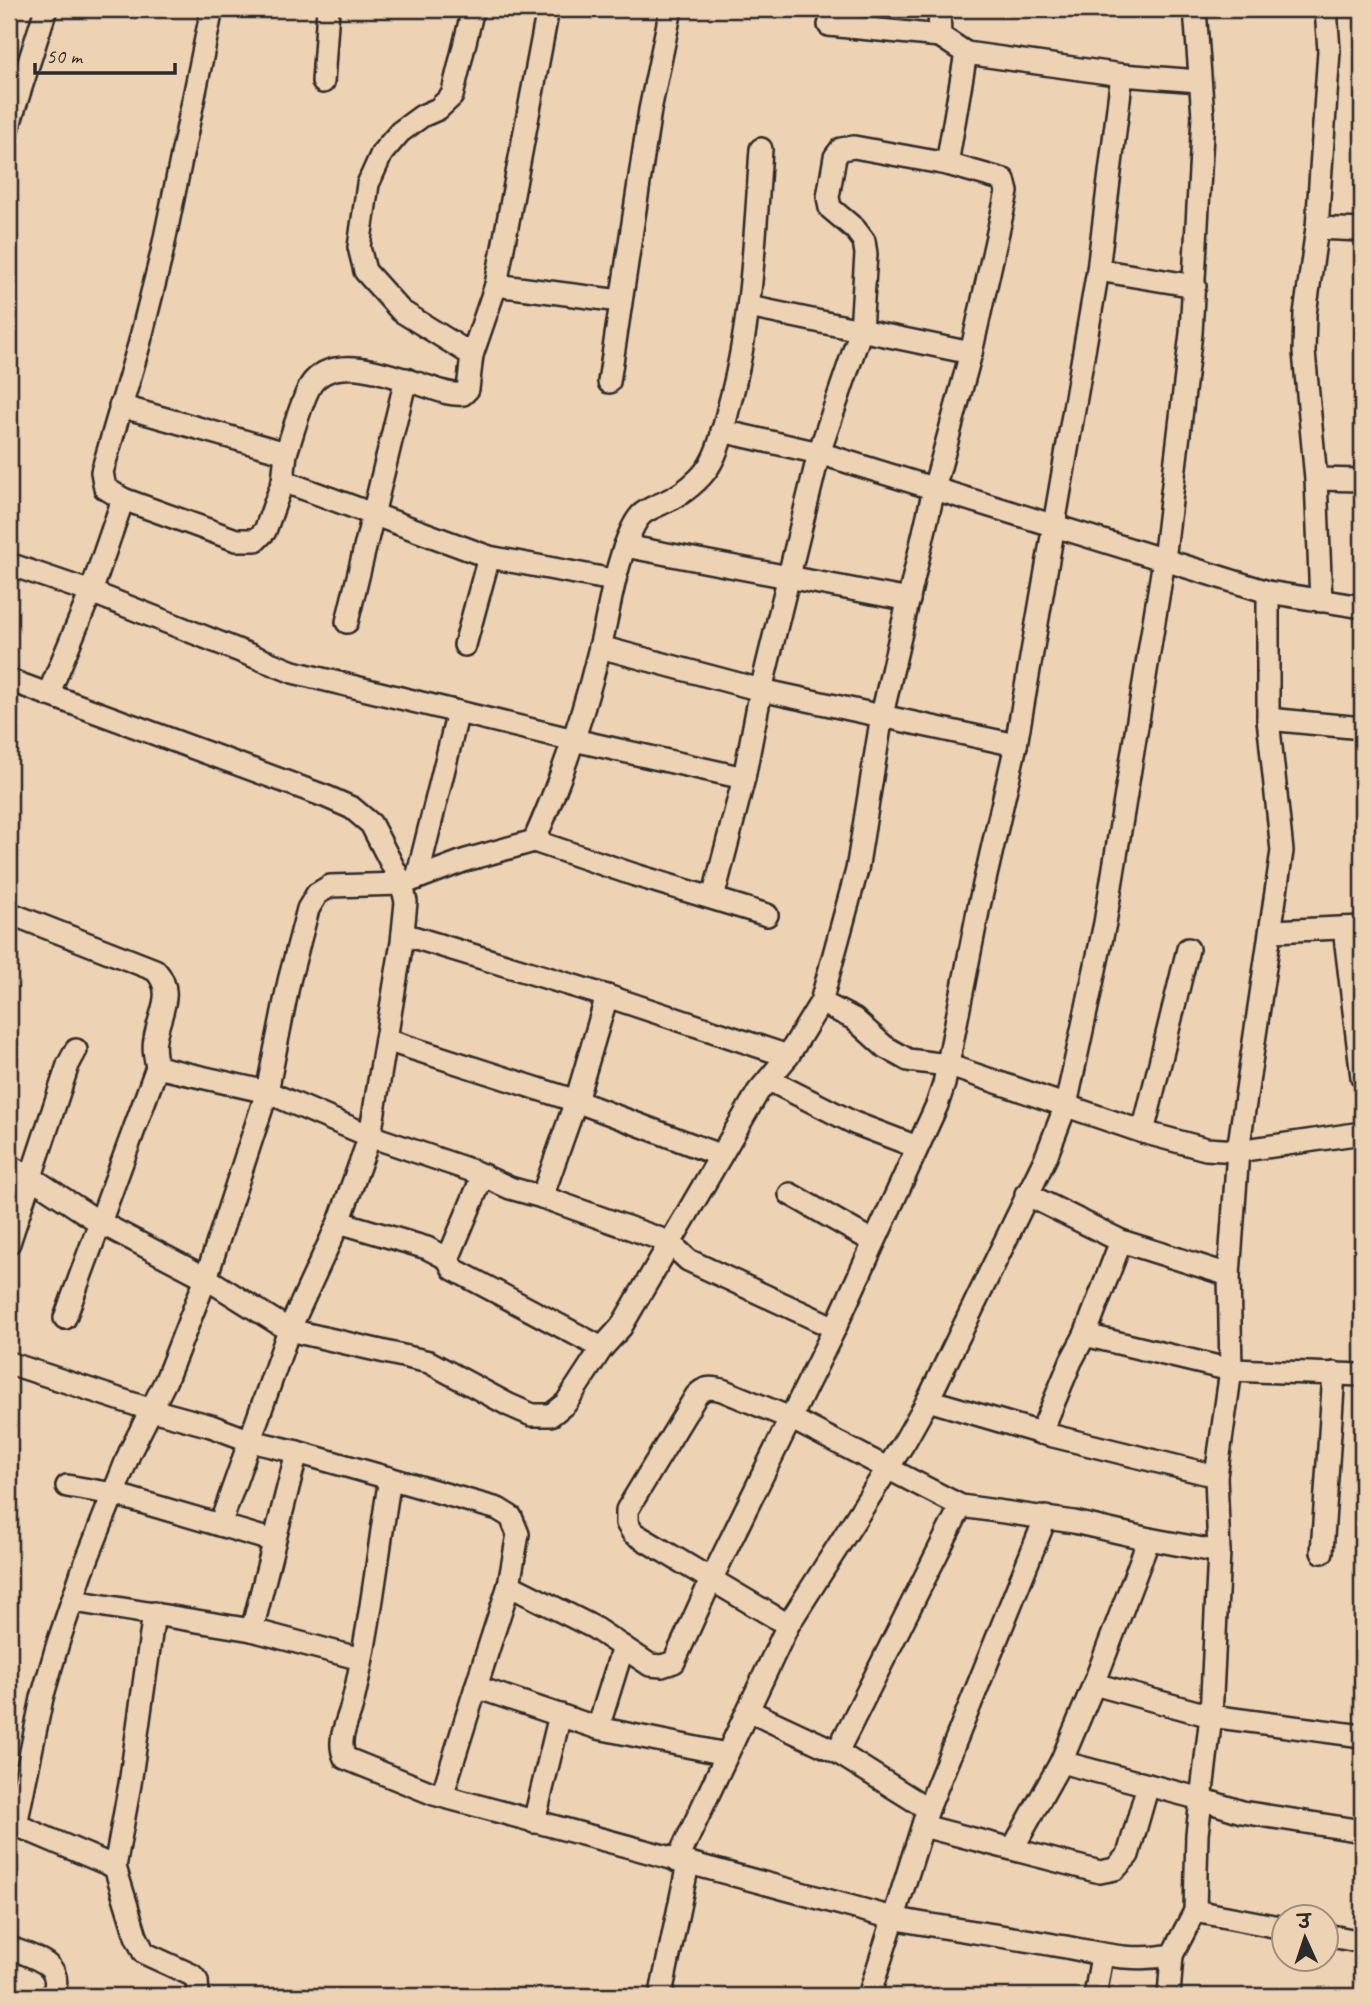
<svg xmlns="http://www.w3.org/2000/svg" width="1371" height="2005" font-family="Caveat,'Playpen Sans Deva',sans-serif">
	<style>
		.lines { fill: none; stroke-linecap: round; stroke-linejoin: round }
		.minor-casing { stroke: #2b2b2b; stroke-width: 26 }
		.minor { stroke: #eed2b4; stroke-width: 21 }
	</style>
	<rect width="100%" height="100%" fill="#eed2b4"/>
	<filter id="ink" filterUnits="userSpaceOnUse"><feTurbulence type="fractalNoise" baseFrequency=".0143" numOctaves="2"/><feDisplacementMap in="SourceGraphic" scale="14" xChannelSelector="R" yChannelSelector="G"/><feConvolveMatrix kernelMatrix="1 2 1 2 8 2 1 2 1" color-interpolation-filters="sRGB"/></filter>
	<g filter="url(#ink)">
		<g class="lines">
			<defs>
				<g id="minor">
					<polyline points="829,25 940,36"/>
					<polyline points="966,53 1122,75 1199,81"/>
					<polyline points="323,82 328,9"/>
					<polyline points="9,125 46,9"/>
					<polyline points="1317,228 1362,230"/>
					<polyline points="1098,270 1195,286"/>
					<polyline points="496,285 620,301"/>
					<polyline points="749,307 971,353"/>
					<polyline points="472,355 401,311 365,271 359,247 368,184 382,153 400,132 422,116 438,109 452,96 473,9"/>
					<polyline points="609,382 650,110 671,9"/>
					<polyline points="120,406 286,453 283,481 489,557 613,580"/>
					<polyline points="722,431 819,453 1268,592 1362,607"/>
					<path d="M286,453C293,433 300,405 310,386C331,352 387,374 416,383C432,387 447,396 463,394L468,389L472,355L496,285L548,9"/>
					<polyline points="1316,479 1362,480"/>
					<polyline points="123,499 236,540 256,540 265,531 283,481"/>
					<polyline points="625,546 909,600"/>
					<polyline points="9,564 91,592 293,672 574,740 744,778"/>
					<polyline points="1321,601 1316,479 1304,352 1305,314 1317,228 1329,51 1326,9"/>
					<polyline points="347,622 406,379"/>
					<polyline points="465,645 489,557"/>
					<polyline points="600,647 761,690 1016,745"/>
					<polyline points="9,680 327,797 352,808 371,824 402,884 406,902 402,942 370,1136 339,1222 289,1330 220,1525"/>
					<polyline points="48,695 91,592 123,499 105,488 102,472 139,345 161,257 212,9"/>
					<polyline points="1268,719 1362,728"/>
					<polyline points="534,841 635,875 767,915"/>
					<polyline points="417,878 458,712"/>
					<polyline points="713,898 744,778 761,690 819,453 861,330 866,254 864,241 855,229 830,208 828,197 835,157 841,149 854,147 947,164"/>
					<path d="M9,913L155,970C176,992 159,1013 155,1039C153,1048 155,1057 157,1067"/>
					<polyline points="1344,928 1362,1077"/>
					<polyline points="1272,931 1362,927"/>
					<polyline points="403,934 607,996 788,1056"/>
					<polyline points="821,1002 854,1019 885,1047 908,1060 947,1065 1143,1132 1206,1149 1238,1151 1362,1133"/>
					<polyline points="386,1040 576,1101 719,1155"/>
					<polyline points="769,1080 854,1123 917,1147"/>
					<polyline points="1143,1132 1188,949"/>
					<polyline points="9,1166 32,1178 99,1222 206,1278 289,1330 429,1362 509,1405 532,1415 551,1415 566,1403 602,1348 621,1327 758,1092 788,1056 821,1002 857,870 882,715 934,489 971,353 1007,192 1004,180 947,164 966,53 940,36 939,9"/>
					<polyline points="790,1194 874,1242"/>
					<polyline points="1026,1194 1121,1241 1229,1275"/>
					<polyline points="542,1197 576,1101 607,996"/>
					<polyline points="339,1222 427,1248 448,1259 453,1269 602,1348"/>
					<polyline points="9,1243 68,1065 76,1050"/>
					<polyline points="448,1259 483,1175"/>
					<polyline points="65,1318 157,1067 267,1092 370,1136 473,1171 510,1188 542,1197 669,1242 688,1260 835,1328"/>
					<polyline points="1085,1335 1231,1370 1362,1375"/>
					<polyline points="9,1363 152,1410 211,1426 251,1441 297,1452 498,1509 511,1517 518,1534 509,1585 476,1687 598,1728 726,1754"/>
					<polyline points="928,1400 1041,1433 1216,1476"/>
					<polyline points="1041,1433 1071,1361 1085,1335 1121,1241"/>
					<path d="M390,1478C378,1552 370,1629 353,1701C349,1720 336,1739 345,1758L434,1794L893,1918C947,1929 1001,1935 1054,1945C1097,1952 1128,1963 1172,1955L1195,1911L1197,1834L1211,1716L1219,1552L1216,1476L1231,1370L1229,1275L1238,1151L1282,851L1268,719V592"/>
					<polyline points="67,1486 114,1494 274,1541"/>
					<polyline points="1322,1552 1334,1373"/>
					<polyline points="509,1585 593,1627 650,1665 662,1666 674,1662 712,1578 835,1328 937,1105 944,1084 979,906 1016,745 1098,270 1122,75"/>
					<polyline points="74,1601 252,1630 361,1659"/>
					<polyline points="154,1613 130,1784 115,1867 136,1936 144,1953 192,1975 197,1981 198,1996"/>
					<path d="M788,1625L633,1533L627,1523V1510L696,1396C704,1387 710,1387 722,1390L790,1418L961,1506L1074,1522L1149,1539L1219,1552"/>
					<polyline points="252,1630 297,1452"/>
					<polyline points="1094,1684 1211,1716 1362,1736"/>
					<polyline points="749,1711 837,1752 928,1809"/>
					<polyline points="598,1728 623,1647"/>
					<polyline points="837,1752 961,1506"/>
					<polyline points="1061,1762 1201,1799 1242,1812 1362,1831"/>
					<polyline points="442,1796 476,1687"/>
					<polyline points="9,1822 115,1867"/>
					<polyline points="534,1822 560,1715"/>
					<path d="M16,1825L42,1698L58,1643L82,1572L130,1452L166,1380L206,1278L267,1092L289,981L308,909L317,894L330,886L402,884L466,860L534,841C562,778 583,717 599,651C609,613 613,575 628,538C631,531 635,521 641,515C648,508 660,505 669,500C683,494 701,479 709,466C720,449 724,425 729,406C752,322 755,235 761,149"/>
					<polyline points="923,1826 1100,1872 1115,1869 1128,1855 1148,1785"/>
					<polyline points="1013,1848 1061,1762 1094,1684 1149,1539"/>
					<polyline points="677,1861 788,1625 905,1441 928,1400 1046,1157 1066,1105 1105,923 1164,560 1191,333 1203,116 1195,9"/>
					<polyline points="1195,1911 1284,1928"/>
					<polyline points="1326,1935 1362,1942"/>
					<path d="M9,1947C35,1959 65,1962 53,1996"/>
					<polyline points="662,1989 688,1864"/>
					<polyline points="869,1996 928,1809 1046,1517"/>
					<polyline points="1095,1996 1102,1956"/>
					<polyline points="1169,1996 1172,1955"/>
				</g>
			</defs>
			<use href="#minor" class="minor-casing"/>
			<use href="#minor" class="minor"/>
		</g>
	</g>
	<rect width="1371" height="2005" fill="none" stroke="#eed2b4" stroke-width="35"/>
	<rect x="18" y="18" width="1336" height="1970" fill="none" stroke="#2b2b2b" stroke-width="2.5" filter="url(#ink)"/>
	<g transform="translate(1305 1938) rotate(357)"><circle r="33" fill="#eed2b4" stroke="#a08f7d" stroke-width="2"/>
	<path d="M0-5L12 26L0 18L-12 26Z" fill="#2b2b2b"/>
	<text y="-10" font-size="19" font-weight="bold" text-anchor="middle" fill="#2b2b2b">उ</text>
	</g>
	<path d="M35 63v10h140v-10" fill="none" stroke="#2b2b2b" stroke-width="3.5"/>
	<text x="46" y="63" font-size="21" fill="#2b2b2b" stroke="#eed2b4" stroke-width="5" paint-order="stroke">50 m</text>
</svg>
